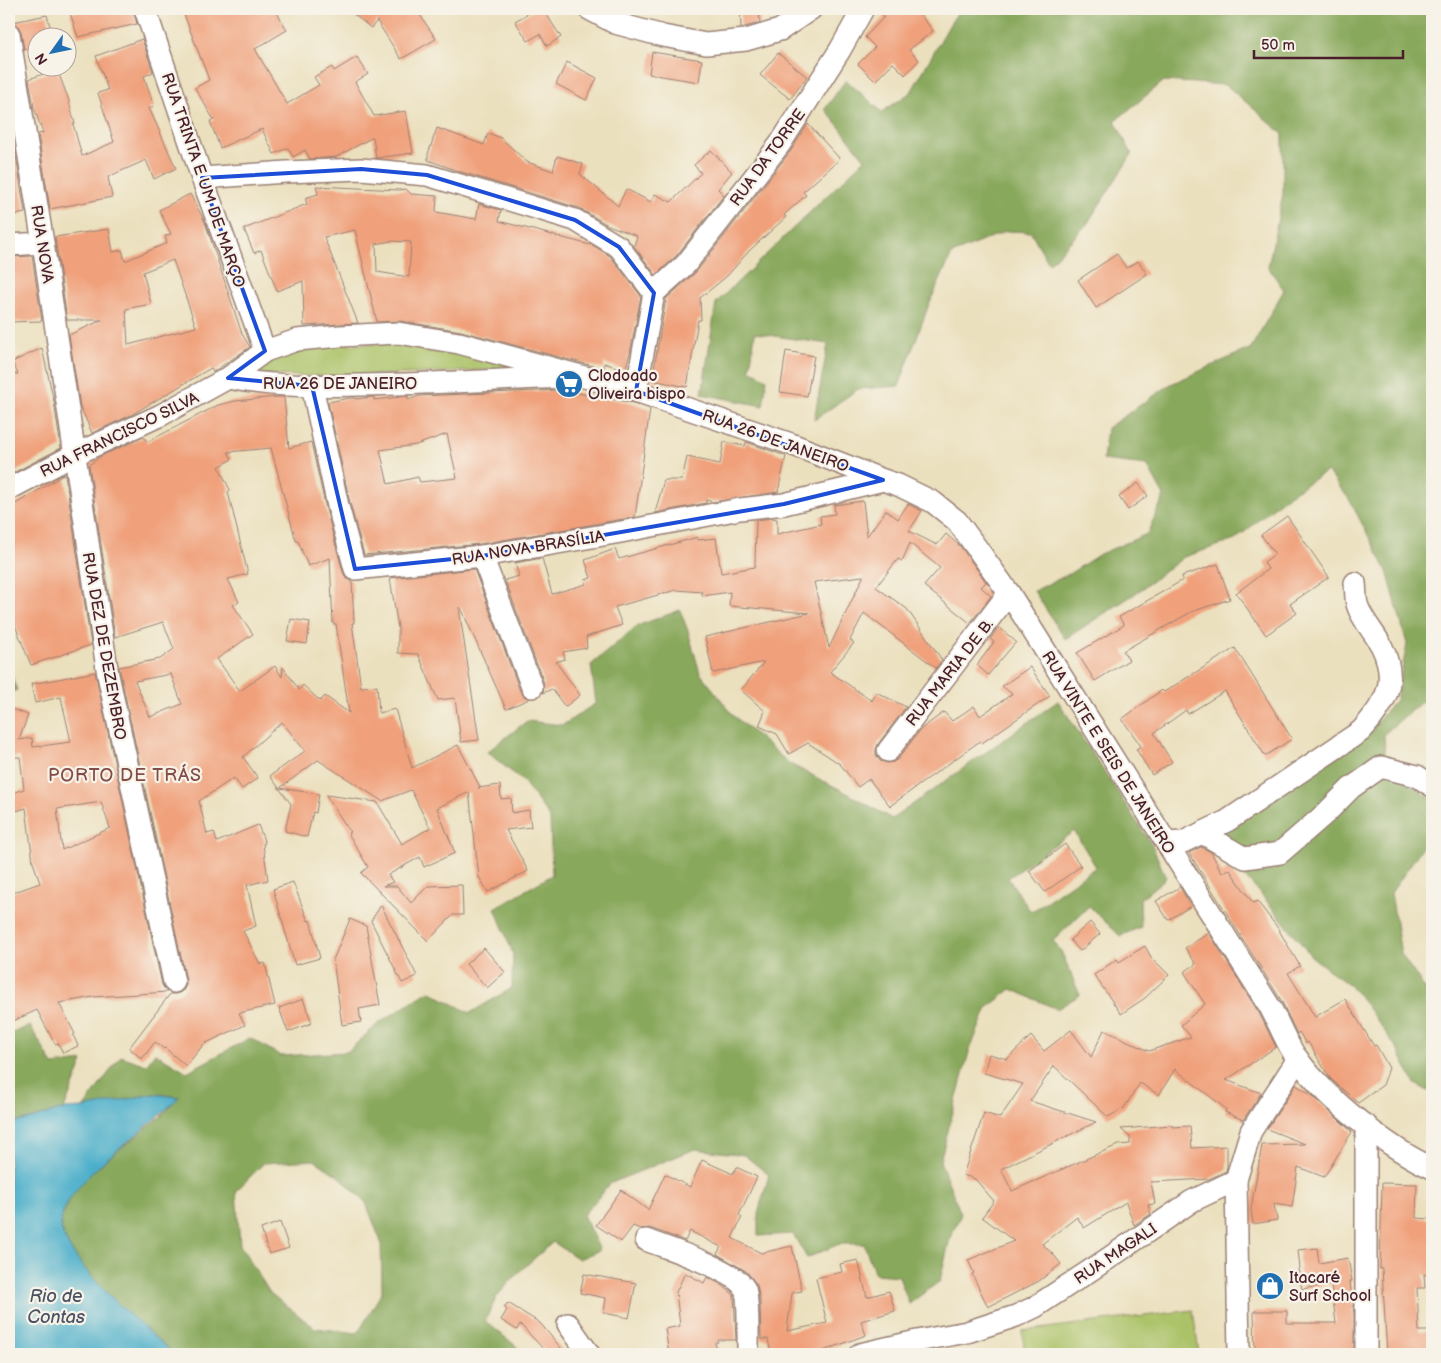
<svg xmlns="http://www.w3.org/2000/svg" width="1441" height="1363" font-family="'Balsamiq Sans',sans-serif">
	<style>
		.green { fill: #abc268; stroke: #7a704a }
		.forest { fill: #88a85c; stroke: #696444; fill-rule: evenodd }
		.water { fill: #4bafca; stroke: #4a677a }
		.building { fill: #f0a17c; fill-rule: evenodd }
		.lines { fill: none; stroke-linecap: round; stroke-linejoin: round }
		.street-casing { stroke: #9a8074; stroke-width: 24 }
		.street { stroke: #fff; stroke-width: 21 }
		.marked { fill: none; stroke: #1d4ed8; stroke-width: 4; stroke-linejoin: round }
		.labels { text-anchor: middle; stroke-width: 4.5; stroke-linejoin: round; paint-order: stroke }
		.street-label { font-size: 16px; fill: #4a1f2b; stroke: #f7f3e8 }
		.poi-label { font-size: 16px; fill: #4a1f2b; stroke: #f7f3e8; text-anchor: start }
		.neighbourhood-label { font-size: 18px; letter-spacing: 1px; fill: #844c47; stroke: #f7f3e8 }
		.water-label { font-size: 18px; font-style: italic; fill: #4a5163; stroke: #f7f3e8 }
	</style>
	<rect width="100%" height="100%" fill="#f7f3e8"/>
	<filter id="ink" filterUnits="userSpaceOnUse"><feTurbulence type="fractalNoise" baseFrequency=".02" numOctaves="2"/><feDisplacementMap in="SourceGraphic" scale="10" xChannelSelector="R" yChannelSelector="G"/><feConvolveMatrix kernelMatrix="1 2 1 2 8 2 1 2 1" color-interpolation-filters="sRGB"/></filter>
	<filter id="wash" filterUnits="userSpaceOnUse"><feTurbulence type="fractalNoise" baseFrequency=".0096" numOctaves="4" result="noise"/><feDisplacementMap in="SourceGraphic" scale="20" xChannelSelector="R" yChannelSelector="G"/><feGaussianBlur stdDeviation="1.12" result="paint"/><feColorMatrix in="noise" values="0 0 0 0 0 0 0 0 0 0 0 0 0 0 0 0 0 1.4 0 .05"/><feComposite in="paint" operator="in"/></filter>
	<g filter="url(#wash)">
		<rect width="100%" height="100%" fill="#ebe0be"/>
		<g class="green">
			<path d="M387,344L434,345L523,368C430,373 337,379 244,374L271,359L322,345Z"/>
			<polygon points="1193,1310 1199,1354 1025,1354 1022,1331"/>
		</g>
		<g class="forest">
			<polygon points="960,9 1432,9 1432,693 1384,734 1385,755 1410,784 1432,799 1432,833 1391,893 1401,954 1432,999 1432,1093 1415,1084 1396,1047 1355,990 1311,956 1270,905 1247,879 1212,834 1359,742 1396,700 1407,644 1387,571 1349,499 1327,471 1287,496 1235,540 1184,557 1136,593 1065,639 1034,591 1069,574 1100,554 1147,534 1164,496 1147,465 1103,460 1107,428 1171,384 1251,348 1284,290 1268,267 1283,194 1283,134 1226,85 1164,81 1115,121 1132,154 1087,224 1049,264 1031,232 1006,231 952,254 929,304 899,386 858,389 814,420 828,344 755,333 750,370 767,379 763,406 702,394 716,303 865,159 825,109 846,80 882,112 911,92 950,24"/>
			<path d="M680,610L688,631L700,673L734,716L790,764L847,793L892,819L1058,701L1152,845L1166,878L1140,899L1141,927L1120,936L1089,906L1053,941L1061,951L1080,995L1057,1009L1011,989L987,1008L969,1052L940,1161L961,1214L950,1238L940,1281L909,1304L899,1276L875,1274L864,1244H839L807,1258L793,1234L758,1236V1213L769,1175L744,1155L695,1149L611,1183L583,1215L600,1250L579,1259L553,1242L520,1271L497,1296L485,1321L526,1354H174C144,1328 69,1266 61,1227C59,1217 70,1198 76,1189C100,1161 132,1141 160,1117C166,1111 172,1104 178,1097L153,1094L83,1108L121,1056L146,1065L155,1053L187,1072L250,1038L281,1056L347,1052L379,1023L429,991L470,1013L512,988L513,954L495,908L552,875L550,818L524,782L487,752L527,721L563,725L596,703L591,665L637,626ZM1074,831L1096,867L1031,912L1008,878ZM314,1160L340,1177L366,1203L381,1242L382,1292L358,1333L315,1328L270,1293L240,1245L236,1191L264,1163Z"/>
			<polygon points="9,669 17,690 9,693"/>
			<polygon points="30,1026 53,1065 83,1061 64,1109 34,1118 9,1124 9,1034"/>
		</g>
		<path class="water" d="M153,1094L179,1097C147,1130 106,1154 77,1189C70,1197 59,1216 61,1227C68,1265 145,1328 174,1354H9V1124L34,1118L64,1109L83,1108Z"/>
		<g id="blocks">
			<g class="building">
				<polygon points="84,9 133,9 137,24 78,37 70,13"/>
				<polygon points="182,9 275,9 287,30 255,49 287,104 319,85 314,77 332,67 334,71 357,57 368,74 355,82 374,116 406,111 413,153 376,158 373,137 336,157 310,159 305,150 293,157 288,148 274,154 262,129 220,148 210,121 214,120 195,88 209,80"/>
				<polygon points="347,9 416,9 436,39 401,59 377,21 371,28"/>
				<polygon points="536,9 543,9 561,37 547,46 540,34 528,41 515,21"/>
				<polygon points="740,9 759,9 760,23 741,28"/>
				<polygon points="878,9 916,9 933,31 909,50 919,60 905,75 893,63 875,81 858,64 875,47 865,37 884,17"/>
				<polygon points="47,15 53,38 38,38 38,46 24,49 21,32 18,26 13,22"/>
				<polygon points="142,39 153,72 144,76 154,106 149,108 176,168 154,179 146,160 108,177 112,197 50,209 38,134 43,133 34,108 29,79 57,69 68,98 75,124 73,124 82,156 114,142 98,93 108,90 96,56"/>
				<polygon points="652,52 702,60 699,82 649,74"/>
				<polygon points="778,53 807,77 790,99 760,75"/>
				<polygon points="567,62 597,78 586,100 556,84"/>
				<polygon points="808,124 840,159 803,192 806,195 784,215 786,217 749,251 727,276 700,298 701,320 698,320 687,387 652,380 666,299 696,272 790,152"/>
				<polygon points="437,128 484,145 488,133 501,138 527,162 553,171 557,156 583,164 580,174 618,206 626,189 651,202 655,194 671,202 701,173 694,165 711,150 732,172 718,189 724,195 677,255 656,275 634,246 637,236 608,225 579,208 458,171 428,160 428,154"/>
				<polygon points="15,149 25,213 9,216 9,150"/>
				<path d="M316,186L400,190L406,189L411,194L437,196L436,212L476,219L479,204L501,210L499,221L594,246L610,256L641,296L630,353L625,370L604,363V368L597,367L461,331L400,321L377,322L355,230L324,237L358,323L304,326L303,281L277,291L261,250L254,253L244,229L307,204L305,198L318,194ZM391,241L411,242L409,277L377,272L376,244Z"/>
				<path d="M190,194L205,222L242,334L250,347L213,372L211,368L131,415L92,433L80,406L69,335L102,320H67L55,237L109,229L113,252L122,250L125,261L167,243L165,236L171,234L159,210ZM173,260L196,327L128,345L126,309L151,304L143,272Z"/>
				<polygon points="1117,254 1126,268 1138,261 1147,274 1096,308 1078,280"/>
				<polygon points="32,256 42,321 9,322 9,257"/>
				<polygon points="42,348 54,402 61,448 15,472 9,473 9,374 18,374 12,362"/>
				<polygon points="786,351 814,356 807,396 780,392"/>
				<path d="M562,390L633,403L650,409L635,517L480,544L364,555L350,503L328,402L350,398H356V399L374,397V400L408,396V400L419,396ZM447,434L457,478L420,482L418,477L388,484L380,450L416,445Z"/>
				<path d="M277,397H284L289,448L311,442L326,509L343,572L346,578L352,581L354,623H352L361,687L377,686L379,713L395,709L412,768L458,745L480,787L478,788L500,785L501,799L511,798L512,813L529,810L531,827L506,830L528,871L488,892L479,877L469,792L437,808L455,853L424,867L420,857L388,875L393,882L383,886H397L411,903L428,886L462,885L463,915H453L428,941L361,873L368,867L348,833L350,832L326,795L377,802L402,844L430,828L411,790L382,801L318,760L280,788L319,794L316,813L313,812L307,837L285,831L291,804L270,776L305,751L282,722L243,757L258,778L242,789L234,778L199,801L207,834L214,832L217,842L258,825L265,843L263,844L268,880L247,885L256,926L243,931L260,964L265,963L275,1005L239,1013L245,1025L204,1044L186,1066L165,1048L164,1049L155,1042L142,1059L129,1048L170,994H177L183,991L186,985V980L119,667L160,659L174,649L163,622L115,637L89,465L101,456L144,437L147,442L218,405L235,401ZM271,448L296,541H298L308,566L330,558L333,624H336L349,713L325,696L320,701L303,685L299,690L283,667L282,677L275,666L240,691L217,659L253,634L233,605L239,602L228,579L248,574L228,492L230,490L219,467L232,459L228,452ZM171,674L182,704L150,717L135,681Z"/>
				<polygon points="724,442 745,446 746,442 786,456 778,492 713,502 706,500 706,503 655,513 664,480 682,480 687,457 720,464"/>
				<polygon points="65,474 91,645 31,665 16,628 9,595 9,508"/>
				<polygon points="1138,483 1148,496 1128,510 1119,497"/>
				<path d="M863,501L867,536L886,510L898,519L908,504L922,511L909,531L937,545L946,534L960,546L986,582L981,587L991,596L970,623L924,586L940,568L910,543L902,561L898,559L876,587L907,609L942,660L936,668L864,613L850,640L854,643L830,672L872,701L876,692L906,707L878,744L876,750V755L880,761L887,763L893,762L898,759L921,729L944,712L952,721L974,706L980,716L1012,694L1002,686L1030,667L1050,696L982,743L980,741L890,806L869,779L858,787L840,764L808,743L789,754L777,734L759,726L765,711L741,690L764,662L713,673L705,637L809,613L729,606L730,592L702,596V592L676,590L615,607L622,625L586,637L587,648L563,652L565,659L556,662L580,695L565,707L552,689L543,693L544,683L505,580L519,576L515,563L542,558L552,594L586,584L585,580L591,578L585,560L615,549L619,559L698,537L697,540L716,538L721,573L755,567L756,520L772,518L777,519V534L821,524L820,516L835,514L834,505ZM863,576V577L829,648L814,582Z"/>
				<polygon points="1287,516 1329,577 1290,604 1297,613 1266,635 1236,593 1268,569 1264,562 1275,554 1261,535"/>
				<polygon points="1218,564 1230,599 1191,612 1123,651 1129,660 1095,681 1077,653 1124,625 1119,617 1183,580 1182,576"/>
				<polygon points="474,569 520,691 524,696 529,699 506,709 461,608 459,608 479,740 461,742 455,698 438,700 418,654 398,653 398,628 390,578"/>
				<polygon points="291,619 310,622 307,644 287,641"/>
				<polygon points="999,627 1016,642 988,675 977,665 994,642 990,639"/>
				<polygon points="1235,648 1292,739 1265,756 1225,691 1188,714 1186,710 1154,733 1172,762 1152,775 1136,749 1141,746 1122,719 1162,690 1164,692"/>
				<path d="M95,672L162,985L167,992L93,997L59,1003L75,1034L73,1035L78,1046L63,1053L58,1043L55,1044L37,1010L9,1023V906L13,905L9,894L40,883L33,862L26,808L9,813V794L24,789L20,757H13L12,762H9V708L28,715L19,740L32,738L33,747L71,742L61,697L35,703L31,684ZM101,802L110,828L62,850L57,809Z"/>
				<polygon points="1065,844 1081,866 1045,892 1029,871"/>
				<polygon points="1201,847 1211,852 1222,873 1229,869 1253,903 1257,901 1277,927 1300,966 1288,973 1315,1017 1345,999 1374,1046 1376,1045 1389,1068 1383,1085 1358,1103 1330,1078 1308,1042 1306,1044 1299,1032 1297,1034 1281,1000 1189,853"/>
				<polygon points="293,882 308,921 310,920 320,958 295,965 273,889"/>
				<polygon points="1180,887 1191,906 1168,920 1156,901"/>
				<polygon points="381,905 417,976 402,983 371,921"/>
				<polygon points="350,919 366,926 380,1005 359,1009 361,1022 342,1025 333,960"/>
				<polygon points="1090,922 1100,934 1080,951 1070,940"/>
				<polygon points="1209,933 1259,1013 1276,1047 1226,1080 1261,1093 1243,1120 1225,1112 1226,1109 1175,1069 1159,1095 1140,1083 1124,1108 1108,1117 1054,1066 1030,1101 1096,1122 1001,1169 1012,1191 1118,1145 1130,1144 1130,1137 1121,1129 1172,1125 1172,1127 1190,1126 1192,1148 1227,1146 1227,1166 1226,1171 1209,1179 1151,1182 1155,1204 1148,1205 1151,1214 1134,1225 1126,1202 1084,1228 1077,1217 1042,1244 1053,1254 1061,1264 1039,1281 988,1307 972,1274 974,1273 968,1260 1014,1241 982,1217 994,1201 975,1179 963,1175 984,1113 1000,1118 1023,1084 984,1073 989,1054 1007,1059 1031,1036 1044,1051 1071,1030 1091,1057 1104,1030 1149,1051 1191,1037 1181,1025 1205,1004 1184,972 1196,964 1185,948"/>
				<polygon points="1145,946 1151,957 1169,975 1145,998 1121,1014 1094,975 1117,959 1119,962"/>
				<polygon points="484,948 505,972 487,988 466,964"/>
				<polygon points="303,999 312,1023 288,1032 279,1008"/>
				<polygon points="1296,1085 1313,1096 1352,1132 1324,1177 1298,1167 1292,1207 1274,1204 1277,1220 1253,1224 1251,1209 1262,1145 1305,1144 1267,1129"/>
				<polygon points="702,1160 733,1174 736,1167 757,1177 739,1215 742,1217 732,1238 761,1253 792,1246 802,1291 792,1293 787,1331 827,1323 816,1278 842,1272 840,1264 858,1260 867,1297 889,1291 895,1311 861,1321 866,1335 815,1354 813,1350 792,1354 771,1354 768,1339 761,1339 760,1300 757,1285 746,1271 717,1254 721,1247 690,1231 685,1241 650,1228 640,1229 633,1226 621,1242 596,1225 621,1190 648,1210 665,1174 690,1187"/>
				<polygon points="1382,1183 1417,1184 1416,1218 1432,1219 1432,1278 1424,1274 1425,1288 1417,1288 1419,1331 1432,1331 1432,1354 1387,1354 1382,1269 1380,1269"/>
				<polygon points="280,1222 289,1248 269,1254 261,1229"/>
				<polygon points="1317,1248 1319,1263 1348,1258 1352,1281 1350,1281 1354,1314 1354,1354 1255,1354 1254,1311 1287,1311 1287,1323 1336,1323 1331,1284 1302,1289 1298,1269 1300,1268 1298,1250"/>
				<polygon points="685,1273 704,1283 707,1277 722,1285 734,1295 736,1340 718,1340 718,1342 715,1343 718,1354 669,1354 665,1329 680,1326 676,1292"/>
				<polygon points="584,1274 636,1283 629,1318 604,1313 606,1298 580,1293"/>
				<polygon points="508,1303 540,1323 566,1354 548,1354 520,1324 517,1330 501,1320 507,1310 504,1307"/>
			</g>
		</g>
	</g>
	<g filter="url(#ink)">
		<use href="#blocks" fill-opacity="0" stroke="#9a8074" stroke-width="1"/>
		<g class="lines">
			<defs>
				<g id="street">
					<polyline points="145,9 202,178 265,351"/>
					<polyline points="589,9 615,23 663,36 706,44 746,40 780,30 811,9"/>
					<polyline points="9,34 43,243 108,675 174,982"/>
					<polyline points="202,178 286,172 361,169 427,175 575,220 619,247 654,293 636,391"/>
					<polyline points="9,245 43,243"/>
					<polyline points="654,293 686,264 780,144 840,50 863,9"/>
					<path d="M228,378C272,387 316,386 361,385C428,384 495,380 562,377"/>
					<polyline points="312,386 338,506 355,569 482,556 621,532 740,509 784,504 883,480"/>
					<path d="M9,489L74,455L161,415L228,378L265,351L297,340L340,336L398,333L459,343L636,391L791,444L883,480L898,485L933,502L957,521L976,547L1009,593L1270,1007C1279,1023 1287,1046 1299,1061C1328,1100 1388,1148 1432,1168"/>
					<polyline points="482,556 532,687"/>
					<polyline points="888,751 1009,593"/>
					<polyline points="1202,833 1245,858 1280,853 1326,813 1351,788 1381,767 1417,776 1432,786"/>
					<path d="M1167,843L1183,842L1227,821L1361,731C1385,704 1399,683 1382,647C1375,633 1363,621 1358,607C1355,600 1356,590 1355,583"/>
					<polyline points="1366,1125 1366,1354"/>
					<polyline points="1236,1180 1239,1354"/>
					<path d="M646,1240C668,1249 735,1269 745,1289C749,1297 748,1342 748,1354"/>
					<polyline points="568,1324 589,1354"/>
					<polyline points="860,1354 917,1341 967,1332 1016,1316 1035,1307 1106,1260 1192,1201 1236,1180 1251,1131 1298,1059"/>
				</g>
			</defs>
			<use href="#street" class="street-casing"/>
			<use href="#street" class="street"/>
		</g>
	</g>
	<path class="marked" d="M361,169L427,175L575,220L619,247L654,293L636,391L883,480L784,504L482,556L355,569L312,386L228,378L265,351L202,178Z"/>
	<defs>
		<symbol id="supermarket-disc" viewBox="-11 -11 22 22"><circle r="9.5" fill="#1f6fb2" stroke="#f7f3e8"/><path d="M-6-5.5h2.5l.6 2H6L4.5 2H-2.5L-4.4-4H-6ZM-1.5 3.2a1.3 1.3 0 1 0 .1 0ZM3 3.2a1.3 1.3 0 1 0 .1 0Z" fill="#fff"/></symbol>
		<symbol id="shop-disc" viewBox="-11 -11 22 22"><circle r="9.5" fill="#1f6fb2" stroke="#f7f3e8"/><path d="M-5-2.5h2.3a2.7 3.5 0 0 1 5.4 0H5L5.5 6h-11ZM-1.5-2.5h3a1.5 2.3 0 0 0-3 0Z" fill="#fff"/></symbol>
	</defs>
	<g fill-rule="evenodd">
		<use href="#supermarket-disc" x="553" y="368" width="32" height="32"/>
		<use href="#shop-disc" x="1254" y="1270" width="32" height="32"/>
	</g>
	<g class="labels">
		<g class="street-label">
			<text transform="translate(767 157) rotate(-54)" y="6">RUA DA TORRE</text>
			<text transform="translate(204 180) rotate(71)" y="6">RUA TRINTA E UM DE MARÇO</text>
			<text transform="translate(43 244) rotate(81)" y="6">RUA NOVA</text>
			<text x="340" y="389">RUA 26 DE JANEIRO</text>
			<text transform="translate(119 434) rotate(-26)" y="6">RUA FRANCISCO SILVA</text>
			<text transform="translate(776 440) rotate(20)" y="6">RUA 26 DE JANEIRO</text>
			<text transform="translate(528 547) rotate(-9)" y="6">RUA NOVA BRASÍLIA</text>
			<text transform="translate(105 646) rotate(80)" y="6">RUA DEZ DE DEZEMBRO</text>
			<text transform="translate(949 672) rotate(-52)" y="6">RUA MARIA DE B.</text>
			<text transform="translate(1109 752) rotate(58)" y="6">RUA VINTE E SEIS DE JANEIRO</text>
			<text transform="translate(1115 1253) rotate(-34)" y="6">RUA MAGALI</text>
		</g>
		<g class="poi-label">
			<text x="588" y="381">Clodoado<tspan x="588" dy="18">Oliveira bispo</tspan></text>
			<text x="1289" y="1283">Itacaré<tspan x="1289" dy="18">Surf School</tspan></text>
		</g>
		<g class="neighbourhood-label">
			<text x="125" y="781">PORTO DE TRÁS</text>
		</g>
		<g class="water-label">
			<text x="56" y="1302">Rio de<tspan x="56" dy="21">Contas</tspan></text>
		</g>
	</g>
	<rect width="1441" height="1363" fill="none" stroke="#f7f3e8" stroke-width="30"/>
	<g transform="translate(52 52) rotate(237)"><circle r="24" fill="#f7f3e8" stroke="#b29e9c"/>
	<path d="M0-4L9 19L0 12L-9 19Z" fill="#1f6fb2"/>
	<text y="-8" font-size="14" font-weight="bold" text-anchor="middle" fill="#4a1f2b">N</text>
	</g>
	<path d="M1254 50v8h149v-8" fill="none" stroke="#4a1f2b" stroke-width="2.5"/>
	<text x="1261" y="50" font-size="15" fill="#4a1f2b" stroke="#f7f3e8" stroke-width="4" paint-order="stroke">50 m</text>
</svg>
